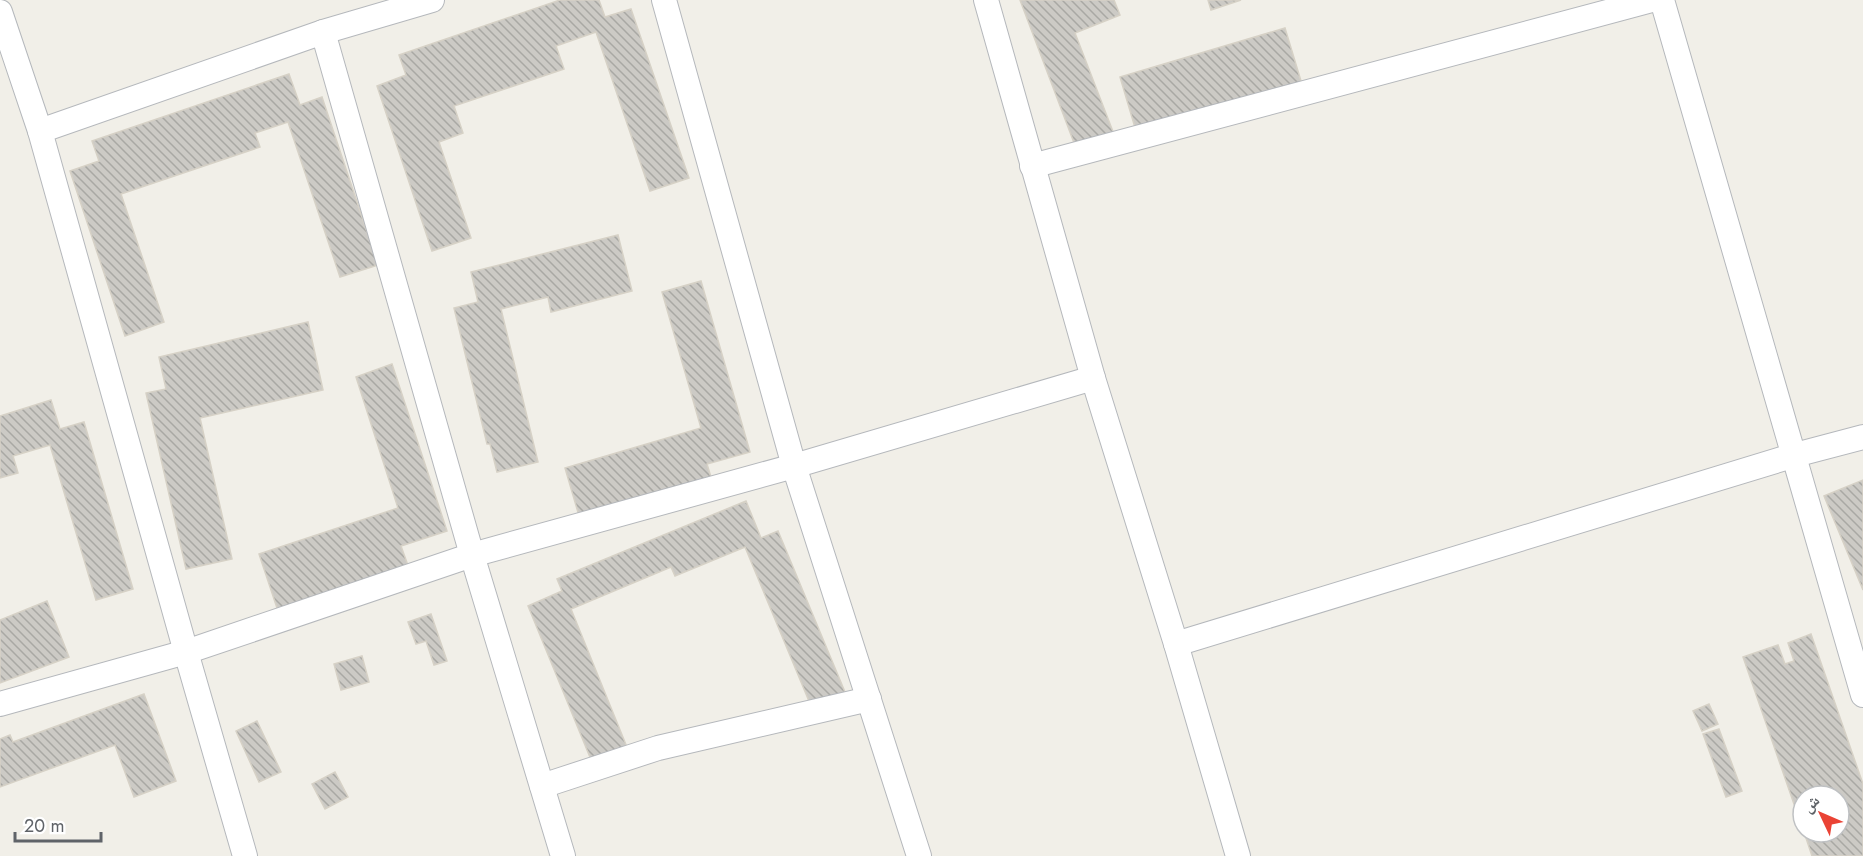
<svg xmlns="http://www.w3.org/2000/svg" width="1863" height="856" font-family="Jost,'Noto Naskh Arabic',sans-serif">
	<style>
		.building { fill: url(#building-back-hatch); stroke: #d6d1c6; stroke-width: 1.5 }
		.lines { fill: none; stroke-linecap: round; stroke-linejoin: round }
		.minor-casing { stroke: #b5b8bc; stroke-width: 26 }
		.minor { stroke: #fff; stroke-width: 24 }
	</style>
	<defs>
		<pattern id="building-back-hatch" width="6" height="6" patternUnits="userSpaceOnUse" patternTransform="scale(1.5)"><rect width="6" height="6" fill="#cccac5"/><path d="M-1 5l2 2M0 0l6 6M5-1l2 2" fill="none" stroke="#a9a8a4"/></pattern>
	</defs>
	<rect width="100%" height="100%" fill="#f1efe8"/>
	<g class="building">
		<polygon points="560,0 599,0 605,17 631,9 689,178 650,191 596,32 556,46 564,69 454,106 463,133 439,142 471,238 432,251 377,86 406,75 399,55"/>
		<polygon points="1020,0 1114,0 1120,15 1075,33 1117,142 1079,156"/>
		<polygon points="1208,0 1241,0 1211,10"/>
		<polygon points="1285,28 1304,91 1139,141 1120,77"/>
		<polygon points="289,74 300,105 322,97 378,265 340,277 288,122 255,133 260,147 121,194 164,322 125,336 70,171 99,161 92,141"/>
		<polygon points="618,235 632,291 551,312 548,297 501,309 538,462 497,472 490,444 487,444 454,308 478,302 471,272"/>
		<polygon points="701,281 750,452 707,464 714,487 582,526 565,468 701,428 662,292"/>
		<polygon points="308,322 323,390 200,418 232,559 186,569 146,393 166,389 159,357"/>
		<polygon points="392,364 447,531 401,546 410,571 279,614 259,554 398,508 356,377"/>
		<polygon points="51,400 60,429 84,422 133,589 96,600 50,445 13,456 18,473 0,478 0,416"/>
		<polygon points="1863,480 1863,590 1824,496"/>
		<polygon points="746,501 761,538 778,531 845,692 811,706 745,547 675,576 671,567 571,609 629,752 594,767 528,606 562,591 557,579"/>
		<polygon points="47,601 69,657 0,683 0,620"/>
		<polygon points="431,614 447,661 434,665 426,641 416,644 408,622"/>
		<polygon points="1811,634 1863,784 1863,856 1812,856 1804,832 1839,832 1839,796 1803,796 1803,830 1743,657 1778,645 1785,664 1794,661 1788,643"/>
		<polygon points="362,656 369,682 341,690 334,664"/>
		<polygon points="144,694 176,781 134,797 115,745 0,787 0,739 10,735 13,742"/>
		<polygon points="1709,704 1718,724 1702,731 1693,711"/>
		<polygon points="257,721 281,772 259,782 236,731"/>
		<polygon points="1719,729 1742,791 1726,797 1703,734"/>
		<polygon points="335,772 348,797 325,809 312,784"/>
	</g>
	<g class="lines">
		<defs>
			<g id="minor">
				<polyline points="664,0 794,466 919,856"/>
				<polyline points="986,0 1093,378 1176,644 1238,856"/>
				<polyline points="1662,0 1863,695"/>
				<polyline points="0,12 40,131 186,652 245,856"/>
				<polyline points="323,32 472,555 563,856"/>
				<polyline points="40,131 323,32 432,0"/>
				<polyline points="1032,166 1652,0"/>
				<polyline points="1176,644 1795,455 1863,437"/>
				<polyline points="0,704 186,652 472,555 794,466 1093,378"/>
				<polyline points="542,786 658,748 869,699"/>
			</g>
		</defs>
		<use href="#minor" class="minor-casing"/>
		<use href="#minor" class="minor"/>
	</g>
	<g transform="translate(1821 814) rotate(314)"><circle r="28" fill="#ffffff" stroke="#bfc1c3" stroke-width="1.5"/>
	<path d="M0-4.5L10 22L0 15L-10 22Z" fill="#ea4335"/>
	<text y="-9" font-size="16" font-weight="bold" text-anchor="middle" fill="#5f6368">ش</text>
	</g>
	<path d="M15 832v9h86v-9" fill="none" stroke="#5f6368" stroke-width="3"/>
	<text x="24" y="832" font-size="18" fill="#5f6368" stroke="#ffffff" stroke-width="4.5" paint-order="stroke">20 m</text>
</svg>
